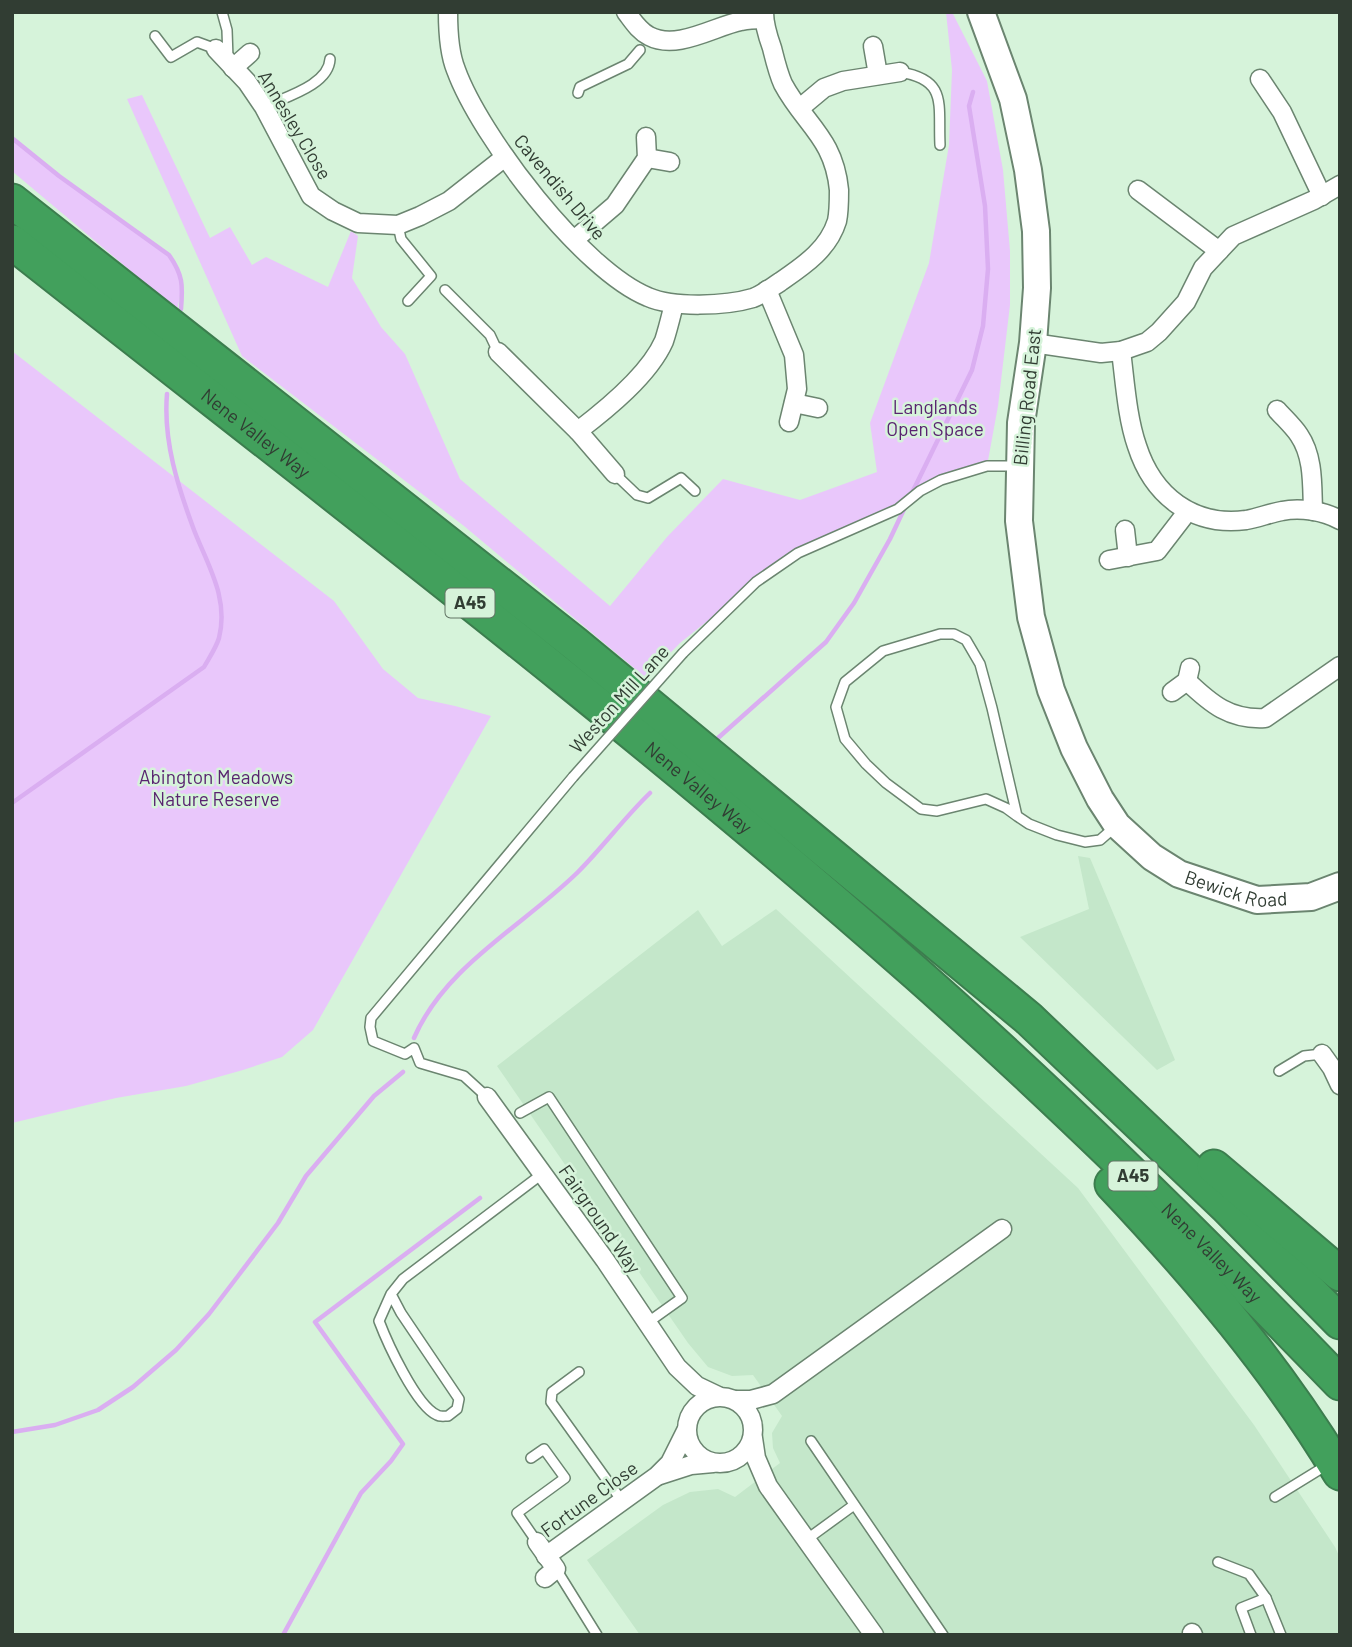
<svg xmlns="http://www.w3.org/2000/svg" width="1352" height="1647" font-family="Barlow,sans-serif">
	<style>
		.built { fill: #c4e7ca }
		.green { fill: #e9c7fb }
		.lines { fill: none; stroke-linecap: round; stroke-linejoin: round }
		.stream { stroke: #daaef1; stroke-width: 4.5 }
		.lane-casing { stroke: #6b8570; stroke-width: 12 }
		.street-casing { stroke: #6b8570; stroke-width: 21 }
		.secondary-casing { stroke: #6b8570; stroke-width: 30 }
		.highway-casing { stroke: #3c7d4e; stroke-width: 37 }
		.lane { stroke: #fff; stroke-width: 9 }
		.street { stroke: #fff; stroke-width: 18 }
		.secondary { stroke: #fff; stroke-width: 26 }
		.highway { stroke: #42a05c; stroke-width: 33 }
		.lane-bridge-casing { stroke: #6b8570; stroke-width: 12; stroke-linecap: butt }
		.lane-bridge { stroke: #fff; stroke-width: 9 }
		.labels { text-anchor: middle; stroke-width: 5; stroke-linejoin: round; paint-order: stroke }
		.shield { fill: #d6f3da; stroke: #627465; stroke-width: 2 }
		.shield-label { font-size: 18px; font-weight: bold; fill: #313d33 }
		.street-label { font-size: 19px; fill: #313d33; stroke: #d6f3da }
		.park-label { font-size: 19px; fill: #592370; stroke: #d6f3da }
	</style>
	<rect width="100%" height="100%" fill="#d6f3da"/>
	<g class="built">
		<polygon points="1078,856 1090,858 1175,1060 1157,1070 1020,937 1089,909"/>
		<polygon points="776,909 1078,1188 1254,1425 1335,1547 1340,1558 1340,1635 640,1635 587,1560 663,1505 690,1492 718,1489 735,1497 780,1463 773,1448 772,1433 782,1416 753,1375 732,1376 708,1367 688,1343 497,1066 698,910 722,946"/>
	</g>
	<g class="green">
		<polygon points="946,12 952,12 987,81 1003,170 1010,251 1010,305 998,406 987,466 941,480 898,509 798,553 756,582 680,643 646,678 464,526 242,356 127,99 142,95 210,238 230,227 252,265 266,257 328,287 351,231 358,236 352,278 381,327 405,354 460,479 610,606 667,537 723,479 800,500 877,472 870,423 929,263 949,145 952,70"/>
		<path d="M12,138L59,176L169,255C184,277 183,284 177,310L12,171Z"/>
		<polygon points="12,351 334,601 383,669 418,698 455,706 491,716 313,1030 282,1057 243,1070 186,1086 116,1098 12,1123"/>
	</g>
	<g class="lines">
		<g class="stream">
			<path d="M12,138L59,176L169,255C183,275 183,285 181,309"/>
			<polyline points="910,497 972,370 983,326 988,269 985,206 969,106 973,92"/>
			<polyline points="718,738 826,642 854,603 890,539 906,505"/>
			<path d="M12,803L204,667C209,658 216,648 219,638C229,598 208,566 194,530C178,487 163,441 167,394"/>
			<path d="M414,1038C445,966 523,926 578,872C603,847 624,818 650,793"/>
			<polyline points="12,1432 55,1425 98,1410 133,1387 176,1350 209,1314 238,1276 278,1223 306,1176 374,1096 403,1072"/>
			<polyline points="283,1635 361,1493 391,1461 403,1444 315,1322 480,1198"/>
		</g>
		<defs>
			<g id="lane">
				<polyline points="222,12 227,30 228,59"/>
				<polyline points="155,36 171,57 197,42 216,49"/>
				<path d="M900,72C948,80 938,104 940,145"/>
				<polyline points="578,93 580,87 628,64 640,50"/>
				<path d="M264,107C285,97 329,85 330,59"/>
				<polyline points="398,225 401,239 431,276 408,301"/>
				<polyline points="445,290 490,335 498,352"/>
				<polyline points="615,474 637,495 648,498 681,478 695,491"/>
				<polyline points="683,653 756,582 798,553 898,509 920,491 941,480 987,466 1018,466"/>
				<polyline points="1017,816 992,708 980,664 966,640 954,634 940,634 883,651 845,682 836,707 845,739 866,764 886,783 921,809 937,811 986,799 1006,808 1017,816 1029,824 1057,835 1085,842 1100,840 1116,826"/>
				<polyline points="1279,1071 1304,1056 1322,1054"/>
				<polyline points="487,1097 464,1076 420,1063 414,1048 405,1054 373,1041 370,1027 371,1018 573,777"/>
				<polyline points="520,1113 549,1097 682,1298 647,1323"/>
				<path d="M391,1294L401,1313L459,1399L457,1409L448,1416C444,1416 440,1417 437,1415C416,1406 387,1342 379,1321L391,1294L403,1279L542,1174"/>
				<polyline points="579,1372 552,1392 551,1402 622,1501"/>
				<polyline points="811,1441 943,1635"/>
				<polyline points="531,1458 544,1449 565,1478 517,1513 537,1542"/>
				<polyline points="1275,1497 1327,1465"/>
				<polyline points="806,1540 854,1505"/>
				<polyline points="1218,1562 1249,1574 1266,1598 1281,1635"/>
				<polyline points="556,1569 597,1635"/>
				<polyline points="1251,1635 1241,1608 1266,1598"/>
			</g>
			<g id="street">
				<path d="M448,12C448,30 449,53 456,70C480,136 582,270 648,297C673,308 726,306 753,298C762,295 772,287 780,282C803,266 828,250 837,221C839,212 839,199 839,190C834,138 805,125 783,84C778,73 775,60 772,48C768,37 764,24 764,12"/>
				<path d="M626,12C633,21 639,31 649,36C677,51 715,26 741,21C749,19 756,19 764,19"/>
				<polyline points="873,46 878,75"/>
				<polyline points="216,49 247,82 264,107 311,196 333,211 358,223 398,225 420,216 449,201 505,157"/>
				<polyline points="233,68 250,53"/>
				<polyline points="1260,79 1282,112 1322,196"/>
				<polyline points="800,108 824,88 843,81 900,72"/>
				<polyline points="647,158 670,162"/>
				<polyline points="1138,190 1219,251"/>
				<polyline points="574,240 615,205 647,158 646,137"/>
				<polyline points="767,290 794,355 797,389 789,422"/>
				<polyline points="1033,343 1101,353 1121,351 1147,342 1159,332 1186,302 1203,268 1233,236 1314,200 1340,185"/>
				<path d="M1121,351C1125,382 1127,417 1137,446C1153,496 1193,527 1246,520C1258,518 1270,513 1282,511C1300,507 1324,511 1340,520"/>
				<polyline points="498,352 578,431"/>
				<polyline points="794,403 818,408"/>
				<path d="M1277,410C1284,418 1293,426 1299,435C1314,457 1312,486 1313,511"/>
				<path d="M615,474L578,431C607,409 649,375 664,341C668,329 671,316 674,304"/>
				<polyline points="1125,530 1128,557"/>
				<polyline points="1109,560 1157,551 1187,512"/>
				<path d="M1187,681C1211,704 1230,720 1265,718L1340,666"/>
				<polyline points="1172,692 1187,681 1190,668"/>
				<polyline points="1322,1054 1332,1068 1340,1085"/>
				<polyline points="487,1097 605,1260 677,1367 697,1386 718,1396"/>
				<circle cx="720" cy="1430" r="33"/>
				<polyline points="737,1400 751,1400 773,1394 1002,1229"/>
				<polyline points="753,1438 756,1458 768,1486 874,1635"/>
				<polyline points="660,1475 691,1465 713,1463"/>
				<polyline points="537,1542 556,1569 545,1578"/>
				<polyline points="546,1556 657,1476 670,1463 686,1431"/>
				<polyline points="1192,1633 1193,1635"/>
			</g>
			<g id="secondary">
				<path id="s1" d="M981,12L1013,99L1028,170L1036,231L1037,288L1033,343L1021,423L1019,521L1031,617L1051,690L1074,748L1100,799L1117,825L1152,857L1179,874L1257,900L1311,897L1340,886"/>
			</g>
			<g id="highway">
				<polyline points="12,201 574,643 1028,1018 1226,1206 1340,1322"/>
				<path id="s2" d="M12,242C316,482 625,716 916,973C1063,1103 1204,1242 1340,1383"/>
				<polyline points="1214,1167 1340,1274"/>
				<path d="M1112,1184C1196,1273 1277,1368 1340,1473"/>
			</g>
		</defs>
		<use href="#lane" class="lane-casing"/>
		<use href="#street" class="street-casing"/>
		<use href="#secondary" class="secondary-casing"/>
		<use href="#highway" class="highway-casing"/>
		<use href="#lane" class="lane"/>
		<use href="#street" class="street"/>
		<use href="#secondary" class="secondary"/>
		<use href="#highway" class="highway"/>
		<defs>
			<polyline id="lane-bridge" points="573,777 683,653"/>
		</defs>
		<use href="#lane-bridge" class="lane-bridge-casing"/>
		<use href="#lane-bridge" class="lane-bridge"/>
	</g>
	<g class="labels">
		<g class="shield">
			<rect x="445.5" y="588.5" width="49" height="29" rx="5"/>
			<rect x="1108.5" y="1161.5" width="49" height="29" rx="5"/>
		</g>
		<g class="shield-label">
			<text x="470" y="609">A45</text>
			<text x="1133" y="1182">A45</text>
		</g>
		<g class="street-label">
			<text transform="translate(295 125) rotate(59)" y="7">Annesley Close</text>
			<text transform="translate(560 187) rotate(50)" y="7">Cavendish Drive</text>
			<text transform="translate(1027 397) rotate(-84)" y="7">Billing Road East</text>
			<text dy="7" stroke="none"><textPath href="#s2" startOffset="310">Nene Valley Way</textPath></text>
			<text transform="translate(619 699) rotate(-48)" y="7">Weston Mill Lane</text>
			<text dy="7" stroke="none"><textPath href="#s2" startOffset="877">Nene Valley Way</textPath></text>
			<text dy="7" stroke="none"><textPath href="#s1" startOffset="980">Bewick Road</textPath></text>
			<text transform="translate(600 1219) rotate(55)" y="7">Fairground Way</text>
			<text dy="7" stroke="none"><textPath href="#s2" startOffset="1570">Nene Valley Way</textPath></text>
			<text transform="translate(589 1499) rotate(-36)" y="7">Fortune Close</text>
		</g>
		<g class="park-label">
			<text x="935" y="414">Langlands<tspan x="935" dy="22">Open Space</tspan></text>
			<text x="216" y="784">Abington Meadows<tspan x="216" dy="22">Nature Reserve</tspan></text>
		</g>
	</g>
	<rect width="1352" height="1647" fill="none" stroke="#313d33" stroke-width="28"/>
</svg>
